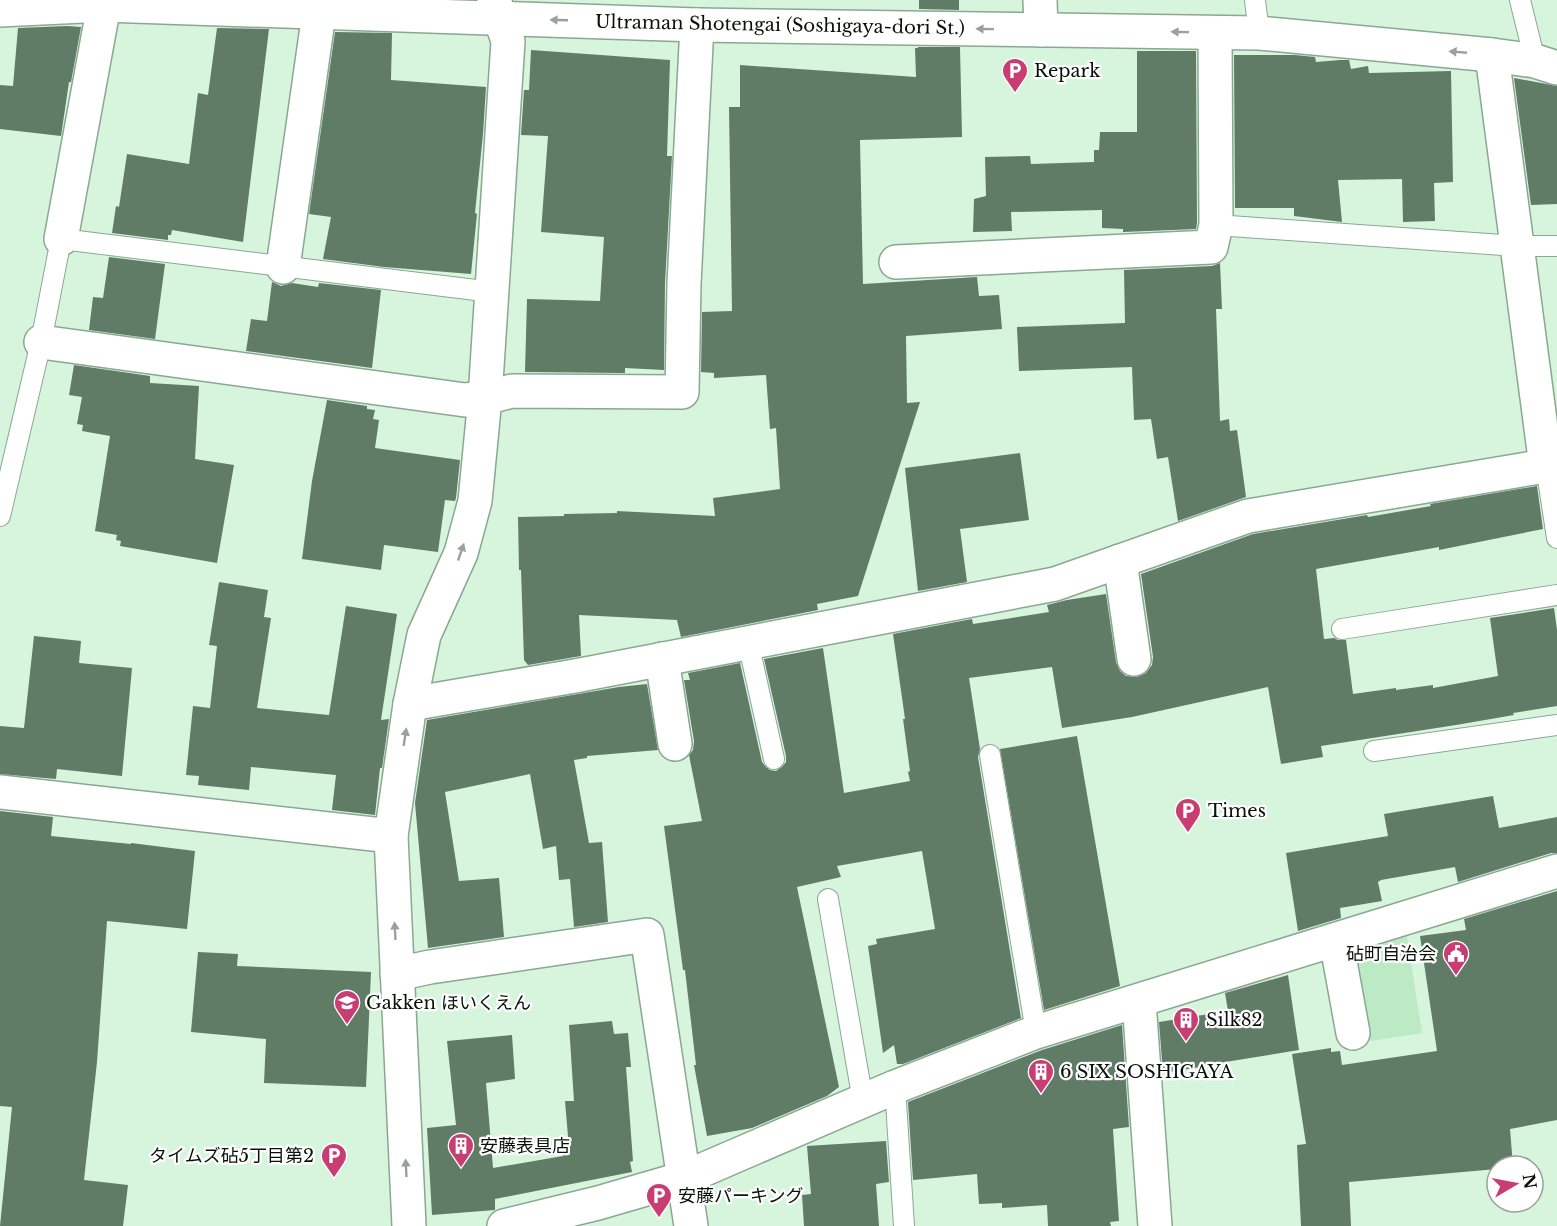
<svg xmlns="http://www.w3.org/2000/svg" width="1557" height="1226" font-family="'Libre Baskerville','Noto Sans JP',serif">
	<style>
		.green { fill: #bbeac5 }
		.building { fill: #607b66 }
		.lines { fill: none; stroke-linecap: round; stroke-linejoin: round }
		.service-casing { stroke: #8ba791; stroke-width: 22 }
		.minor-casing { stroke: #8ba791; stroke-width: 36 }
		.service { stroke: #fff; stroke-width: 20 }
		.minor { stroke: #fff; stroke-width: 33 }
		.oneway { fill: #9ca09d }
		.labels { text-anchor: middle; stroke-width: 4.5; stroke-linejoin: round; paint-order: stroke }
		.street-label { font-size: 18px; fill: #08120a; stroke: #fff }
		.poi-label { font-size: 18px; fill: #08120a; stroke: #fff; text-anchor: start }
	</style>
	<rect width="100%" height="100%" fill="#d7f5dd"/>
	<polygon class="green" points="1406,930 1422,1033 1370,1041 1354,954 1367,937"/>
	<g class="building">
		<polygon points="919,0 959,0 959,10 919,9"/>
		<polygon points="67,26 81,27 71,82 69,82 61,136 0,129 0,85 13,86 18,28"/>
		<polygon points="217,28 269,29 243,242 172,230 171,235 168,235 168,240 112,233 116,206 119,207 127,154 189,164 198,93 208,95"/>
		<polygon points="335,32 392,33 391,80 486,87 483,134 475,213 477,214 471,274 384,267 323,259 331,217 309,214"/>
		<polygon points="918,47 960,47 962,137 860,140 863,284 977,277 979,296 999,295 1002,329 906,336 907,403 920,402 858,596 817,604 818,610 681,637 677,620 579,615 581,656 528,665 524,660 521,570 519,570 518,517 564,516 564,514 617,513 617,511 715,516 713,498 780,489 776,428 770,429 766,375 714,378 714,373 701,372 702,312 732,311 729,107 740,107 740,65 916,77 915,48 918,48"/>
		<polygon points="531,50 670,60 667,156 672,156 665,283 664,370 625,368 625,373 525,372 527,299 600,301 604,237 541,232 548,136 521,135 524,90 529,90"/>
		<polygon points="1137,51 1196,51 1197,223 1196,229 1123,232 1123,229 1102,228 1102,210 1011,212 1012,231 973,232 974,199 986,196 985,157 1030,156 1031,164 1094,162 1094,150 1099,150 1100,132 1137,132"/>
		<polygon points="1234,55 1295,55 1315,57 1316,62 1340,60 1349,60 1351,69 1368,66 1369,73 1451,71 1453,182 1434,183 1435,221 1403,222 1402,179 1338,180 1342,222 1294,216 1294,208 1235,208"/>
		<polygon points="1514,78 1557,86 1557,204 1531,205"/>
		<polygon points="109,257 165,264 155,339 89,330 93,297 103,298"/>
		<polygon points="1220,263 1222,309 1216,309 1220,421 1229,419 1230,431 1237,430 1246,497 1178,521 1168,457 1157,459 1151,419 1134,420 1132,367 1019,371 1017,327 1125,323 1124,270 1212,266"/>
		<polygon points="272,282 281,286 292,283 318,287 319,283 381,290 372,368 246,351 251,319 267,321"/>
		<polygon points="74,365 150,376 150,383 199,386 195,459 234,465 217,563 120,546 121,541 116,540 117,535 95,531 110,436 82,431 83,425 77,424 82,397 69,395"/>
		<polygon points="327,400 367,406 367,409 375,410 373,419 379,420 375,448 460,460 456,498 455,501 445,500 438,552 384,545 381,570 302,559 312,481"/>
		<polygon points="1020,453 1029,520 960,529 967,582 918,591 905,468"/>
		<polygon points="1537,486 1543,529 1439,550 1439,547 1316,569 1324,639 1334,638 1338,640 1346,640 1353,694 1396,688 1396,690 1433,685 1433,688 1498,676 1490,618 1554,608 1557,630 1557,706 1513,713 1514,715 1456,725 1321,746 1323,757 1281,764 1268,687 1132,717 1062,728 1052,667 969,678 980,749 978,757 1021,1018 903,1064 897,1064 894,1045 883,1053 868,946 877,944 876,939 935,929 922,851 837,866 841,877 797,887 839,1087 827,1096 752,1128 707,1136 694,1065 696,1065 685,970 683,970 664,826 702,821 689,755 693,750 694,741 684,680 690,680 688,673 740,663 762,762 766,767 770,770 776,771 782,767 786,762 786,756 764,659 823,648 844,793 910,781 908,772 910,771 903,719 905,719 893,634 972,619 973,624 1049,612 1047,605 1067,600 1106,594 1116,662 1120,671 1126,676 1137,677 1146,673 1152,665 1153,657 1141,574 1253,534 1367,515 1368,517 1431,506 1430,504"/>
		<polygon points="219,582 268,590 264,617 271,618 257,708 329,715 346,606 397,614 381,720 389,719 382,768 380,768 375,815 332,810 336,775 251,767 249,790 198,785 199,776 186,775 193,706 210,708 217,646 209,645"/>
		<polygon points="34,636 81,641 79,663 132,668 122,776 57,769 56,779 0,774 0,726 24,728"/>
		<polygon points="647,684 658,750 587,756 587,758 574,760 589,843 602,842 608,922 574,927 570,879 559,880 556,846 543,849 530,774 445,792 459,881 499,878 504,937 428,948 415,803 427,720 619,687"/>
		<polygon points="1077,736 1120,986 1044,1010 1000,749"/>
		<polygon points="1493,796 1499,828 1557,817 1557,853 1551,853 1458,882 1455,867 1381,880 1378,882 1382,901 1340,908 1341,918 1298,931 1286,853 1388,836 1384,814"/>
		<polygon points="0,811 53,817 51,836 131,844 131,843 195,851 187,929 107,921 97,1062 84,1180 128,1185 123,1226 0,1226 12,1107 0,1106"/>
		<polygon points="1557,891 1557,1120 1510,1129 1513,1166 1497,1166 1497,1169 1349,1182 1351,1226 1301,1226 1297,1145 1306,1144 1292,1054 1331,1048 1331,1052 1340,1051 1342,1065 1437,1051 1420,936 1466,930 1464,919"/>
		<polygon points="198,952 238,954 237,966 371,972 366,1087 264,1083 266,1039 191,1032"/>
		<polygon points="1288,975 1299,1050 1219,1063 1219,1064 1163,1073 1159,1022 1228,1011 1225,993"/>
		<polygon points="612,1021 614,1034 628,1033 631,1067 626,1067 633,1161 630,1162 632,1172 495,1199 495,1210 432,1215 427,1128 456,1125 447,1041 512,1035 515,1079 486,1083 493,1168 563,1156 561,1149 569,1148 565,1101 574,1101 569,1025"/>
		<polygon points="1122,1025 1129,1127 1113,1129 1119,1221 1110,1222 1111,1226 1048,1226 1047,1205 1002,1208 1002,1203 979,1204 977,1174 913,1180 908,1102 1042,1050"/>
		<polygon points="886,1141 889,1182 876,1184 879,1226 804,1226 802,1195 811,1194 807,1146"/>
	</g>
	<g class="lines">
		<defs>
			<g id="service">
				<polyline points="1255,0 1259,33"/>
				<polyline points="1520,0 1535,61"/>
				<polyline points="1216,225 1517,246 1557,246"/>
				<polyline points="1546,466 1557,538"/>
				<polyline points="0,516 41,342 61,239 492,292"/>
				<polyline points="1342,629 1557,595"/>
				<polyline points="748,642 774,759"/>
				<polyline points="1374,751 1557,725"/>
				<polyline points="990,755 1036,1032"/>
				<polyline points="828,899 863,1101"/>
				<polyline points="895,1087 904,1226"/>
			</g>
			<g id="minor">
				<polyline points="1040,0 1041,30"/>
				<polyline points="0,10 104,5 697,25 1259,33 1492,55 1535,61 1557,68"/>
				<polyline points="1492,55 1546,466"/>
				<polyline points="61,239 104,5"/>
				<polyline points="896,262 1211,247 1216,225 1215,33"/>
				<polyline points="283,267 319,13"/>
				<polyline points="41,342 465,400 485,398 512,391 682,392 684,284 697,25"/>
				<polyline points="1120,561 1134,659"/>
				<polyline points="662,659 675,744"/>
				<polyline points="410,704 575,676 1055,584 1248,516 1557,464"/>
				<polyline points="0,792 391,836"/>
				<polyline points="1336,940 1353,1033"/>
				<polyline points="397,974 430,967 647,935 691,1226"/>
				<polyline points="1139,1001 1155,1226"/>
				<polyline points="409,1226 391,836 410,704 424,635 461,553 475,501 485,398 508,41 494,0"/>
				<polyline points="504,1226 598,1203 684,1178 895,1087 1036,1032 1557,871"/>
			</g>
		</defs>
		<use href="#service" class="service-casing"/>
		<use href="#minor" class="minor-casing"/>
		<use href="#service" class="service"/>
		<use href="#minor" class="minor"/>
	</g>
	<defs><path id="oneway-solid" d="M-6-.8H1V-3.2L6.5 0L1 3.2V.8H-6Z" transform="scale(1.5)"/></defs>
	<g class="oneway">
		<use href="#oneway-solid" transform="translate(559 20) rotate(-178)"/>
		<use href="#oneway-solid" transform="translate(985 29) rotate(-179)"/>
		<use href="#oneway-solid" transform="translate(1180 32) rotate(-179)"/>
		<use href="#oneway-solid" transform="translate(1458 52) rotate(-175)"/>
		<use href="#oneway-solid" transform="translate(461 552) rotate(-71)"/>
		<use href="#oneway-solid" transform="translate(405 737) rotate(-81)"/>
		<use href="#oneway-solid" transform="translate(395 931) rotate(-93)"/>
		<use href="#oneway-solid" transform="translate(406 1168) rotate(-93)"/>
	</g>
	<defs>
		<symbol id="parking-pin" viewBox="-11 -11 22 30"><path d="M0 17L-7.5 6A9.5 9.5 0 1 1 7.5 6Z" fill="#c83d72" stroke="#fff"/><path d="M-3.5-5.5H1a3.5 3.5 0 0 1 0 7H-1V5.5H-3.5ZM-1-3.4V-.6H.8a1.4 1.4 0 0 0 0-2.8Z" fill="#fff"/></symbol>
		<symbol id="civic-pin" viewBox="-11 -11 22 30"><path d="M0 17L-7.5 6A9.5 9.5 0 1 1 7.5 6Z" fill="#c83d72" stroke="#fff"/><path d="M-.6-6.5H3V-4.5H.6V-3L4-1V1h2V6H-6V1h2V-1L-.6-3ZM-1.2 2.5V6h2.4V2.5Z" fill="#fff"/></symbol>
		<symbol id="school-pin" viewBox="-11 -11 22 30"><path d="M0 17L-7.5 6A9.5 9.5 0 1 1 7.5 6Z" fill="#c83d72" stroke="#fff"/><path d="M0-5L7-2L0 1L-7-2ZM-4 1L0 2.5L4 1V4Q0 6-4 4Z" fill="#fff"/></symbol>
		<symbol id="building-pin" viewBox="-11 -11 22 30"><path d="M0 17L-7.5 6A9.5 9.5 0 1 1 7.5 6Z" fill="#c83d72" stroke="#fff"/><path d="M-4-6H4V6H1V3H-1V6H-4ZM-2.5-4.3h1.7v1.8h-1.7ZM.8-4.3h1.7v1.8H.8ZM-2.5-1h1.7V.8h-1.7ZM.8-1h1.7V.8H.8Z" fill="#fff"/></symbol>
	</defs>
	<g fill-rule="evenodd">
		<use href="#parking-pin" x="1000" y="56" width="30" height="40"/>
		<use href="#parking-pin" x="1173" y="796" width="30" height="40"/>
		<use href="#civic-pin" x="1441" y="939" width="30" height="40"/>
		<use href="#school-pin" x="332" y="988" width="30" height="40"/>
		<use href="#building-pin" x="1171" y="1005" width="30" height="40"/>
		<use href="#building-pin" x="1026" y="1057" width="30" height="40"/>
		<use href="#building-pin" x="446" y="1131" width="30" height="40"/>
		<use href="#parking-pin" x="319" y="1141" width="30" height="40"/>
		<use href="#parking-pin" x="644" y="1181" width="30" height="40"/>
	</g>
	<g class="labels">
		<g class="street-label">
			<text transform="translate(780 25) rotate(1)" y="6">Ultraman Shotengai (Soshigaya-dori St.)</text>
		</g>
		<g class="poi-label">
			<text x="1034" y="77">Repark</text>
			<text x="1208" y="817">Times</text>
			<text x="1436" y="960" text-anchor="end">砧町自治会</text>
			<text x="366" y="1009">Gakken ほいくえん</text>
			<text x="1206" y="1026">Silk82</text>
			<text x="1060" y="1078">6 SIX SOSHIGAYA</text>
			<text x="480" y="1152">安藤表具店</text>
			<text x="314" y="1162" text-anchor="end">タイムズ砧5丁目第2</text>
			<text x="678" y="1202">安藤パーキング</text>
		</g>
	</g>
	<g transform="translate(1515 1184) rotate(80)"><circle r="28" fill="#ffffff" stroke="#9ca09d" stroke-width="1.5"/>
	<path d="M0-4.5L10 22L0 15L-10 22Z" fill="#c83d72"/>
	<text y="-9" font-size="16" font-weight="bold" text-anchor="middle" fill="#08120a">N</text>
	</g>
</svg>
